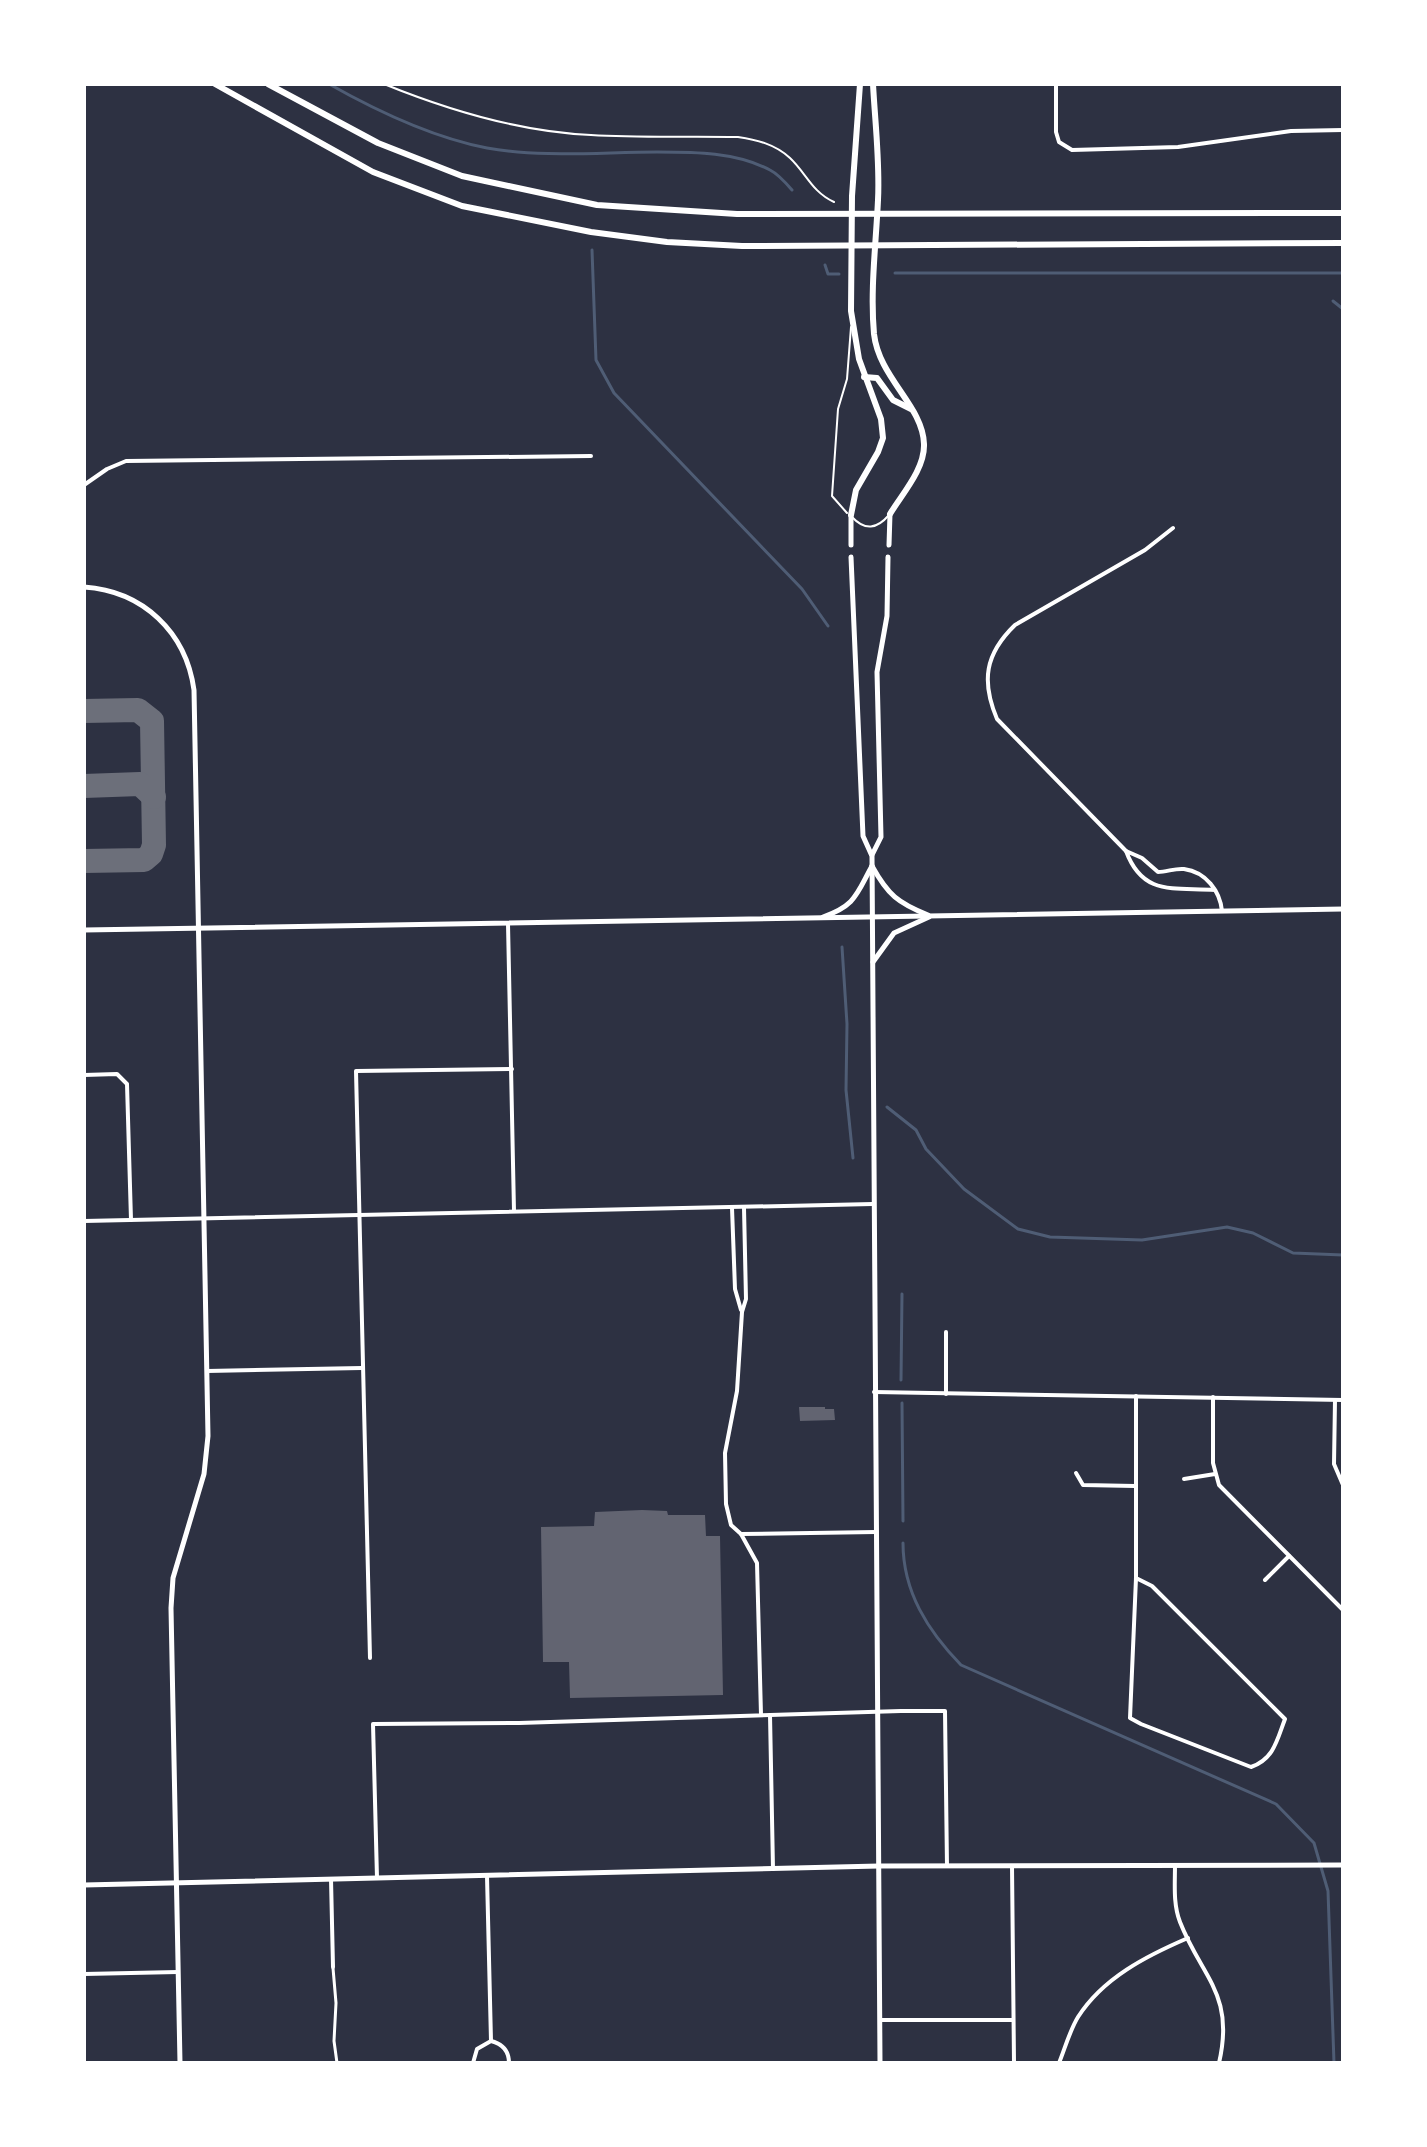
<svg xmlns="http://www.w3.org/2000/svg" width="1427" height="2147" font-family="'IBM Plex Sans',sans-serif">
	<style>
		.lines { fill: none; stroke-linecap: round; stroke-linejoin: round }
		.stream { stroke: #4f5d75; stroke-width: 3 }
		.taxiway { stroke: #6c6f7a; stroke-width: 24 }
		.building { fill: #626471 }
		.path { stroke: #fff; stroke-width: 2 }
		.service { stroke: #fff; stroke-width: 2 }
		.pedestrian { stroke: #fff; stroke-width: 3 }
		.minor { stroke: #fff; stroke-width: 4 }
		.tertiary { stroke: #fff; stroke-width: 5 }
		.secondary { stroke: #fff; stroke-width: 6 }
		.primary { stroke: #fff; stroke-width: 6 }
	</style>
	<rect width="100%" height="100%" fill="#2d3142"/>
	<g class="lines">
		<g class="stream">
			<path d="M329,84C375,110 435,138 487,148C542,158 601,152 657,152C695,152 736,152 770,170C778,174 786,183 792,190"/>
			<polyline points="592,250 596,360 614,393 802,589 828,626"/>
			<polyline points="825,265 828,274 839,274"/>
			<polyline points="895,273 1343,273"/>
			<polyline points="1333,301 1343,309"/>
			<polyline points="842,947 847,1024 846,1090 853,1158"/>
			<polyline points="887,1107 916,1130 926,1149 964,1189 1018,1229 1050,1237 1142,1240 1227,1227 1253,1233 1293,1253 1343,1255"/>
			<polyline points="901,1380 902,1294"/>
			<polyline points="902,1403 903,1521"/>
			<path d="M903,1543C903,1592 928,1631 961,1665L1276,1804L1314,1843L1328,1891L1334,2063"/>
		</g>
		<g class="taxiway">
			<polyline points="84,711 138,710 152,721 154,845 151,854 144,860 84,861"/>
			<polyline points="84,786 140,784 154,797"/>
		</g>
	</g>
	<g class="building">
		<polygon points="799,1407 825,1407 825,1409 834,1409 835,1420 800,1421"/>
		<polygon points="642,1510 667,1511 668,1515 705,1515 706,1536 720,1536 723,1695 570,1698 569,1662 543,1662 541,1527 594,1526 595,1512"/>
	</g>
	<g class="lines">
		<path class="path" d="M384,84C448,110 521,132 591,135C640,138 689,136 738,137C757,140 775,144 790,158C806,173 812,192 834,202"/>
		<g class="service">
			<polyline points="847,513 832,496 838,409 847,379 851,327"/>
			<path d="M852,517C865,531 877,529 889,515"/>
		</g>
		<polyline class="pedestrian" points="333,1968 336,2003 334,2041 337,2063"/>
		<g class="minor">
			<polyline points="1056,84 1056,132 1059,142 1072,150 1178,147 1291,131 1343,130"/>
			<polyline points="84,485 107,469 126,461 591,456"/>
			<path d="M1126,851L997,719C981,681 985,654 1015,625L1145,550L1173,528"/>
			<path d="M1215,890C1175,887 1143,897 1126,851L1142,858L1158,872C1167,872 1175,868 1184,869C1206,872 1220,891 1222,911"/>
			<polyline points="508,924 514,1211"/>
			<polyline points="84,1075 117,1074 127,1084 131,1220"/>
			<polyline points="732,1208 735,1289 741,1310"/>
			<polyline points="744,1208 746,1299 742,1312 737,1391 725,1453 726,1504 731,1525 741,1534 757,1563 761,1715"/>
			<polyline points="84,1221 873,1204"/>
			<polyline points="946,1332 946,1394"/>
			<polyline points="207,1371 362,1368"/>
			<polyline points="874,1392 1343,1400"/>
			<polyline points="1213,1397 1213,1463 1219,1485 1343,1610"/>
			<polyline points="1335,1400 1334,1464 1343,1485"/>
			<polyline points="1076,1473 1083,1485 1135,1486"/>
			<polyline points="1184,1479 1215,1474"/>
			<polyline points="741,1534 876,1532"/>
			<path d="M1136,1578L1152,1586L1285,1719C1277,1740 1274,1759 1251,1767L1141,1724L1130,1718L1136,1578V1396"/>
			<polyline points="1265,1580 1289,1556"/>
			<polyline points="370,1658 356,1071 512,1069"/>
			<polyline points="770,1715 773,1869"/>
			<path d="M1175,1865C1175,1884 1173,1904 1180,1922C1202,1978 1235,1994 1219,2063"/>
			<polyline points="1012,1866 1014,2063"/>
			<polyline points="487,1876 491,2041"/>
			<polyline points="377,1878 373,1724 519,1723 901,1711 945,1711 947,1866"/>
			<polyline points="331,1879 333,1967"/>
			<polyline points="84,1974 178,1972"/>
			<polyline points="880,2020 1013,2020"/>
			<path d="M473,2063L477,2049L491,2041C503,2044 509,2051 509,2063"/>
			<path d="M1059,2063C1065,2048 1070,2030 1078,2017C1103,1978 1146,1956 1188,1938"/>
		</g>
		<g class="tertiary">
			<polyline points="851,515 851,545"/>
			<polyline points="889,545 890,514"/>
			<polyline points="851,557 863,836 872,856 880,2063"/>
			<path d="M84,587C143,591 186,632 194,690L208,1436L204,1474L173,1578L171,1608L180,2063"/>
			<polyline points="872,855 881,837 877,672 887,616 888,557"/>
			<path d="M872,866C888,895 898,903 928,915"/>
			<path d="M823,917C856,905 856,895 872,866"/>
			<polyline points="84,930 1343,909"/>
			<polyline points="873,962 894,933 929,917"/>
			<polyline points="84,1885 879,1866 1343,1865"/>
		</g>
		<g class="secondary">
			<path d="M873,84C875,122 880,162 878,200C876,244 870,290 874,334C879,378 923,406 924,444C925,469 902,494 890,514"/>
			<polyline points="864,377 877,378 893,400 911,409"/>
			<polyline points="851,515 856,490 878,452 883,438 881,419 859,359 851,311 852,196 860,84"/>
		</g>
		<g class="primary">
			<polyline points="215,84 373,172 462,206 591,232 667,242 742,246 1343,243"/>
			<polyline points="268,84 378,143 462,176 597,205 737,214 1343,213"/>
		</g>
	</g>
	<rect width="1427" height="2147" fill="none" stroke="#ffffff" stroke-width="172"/>
</svg>
